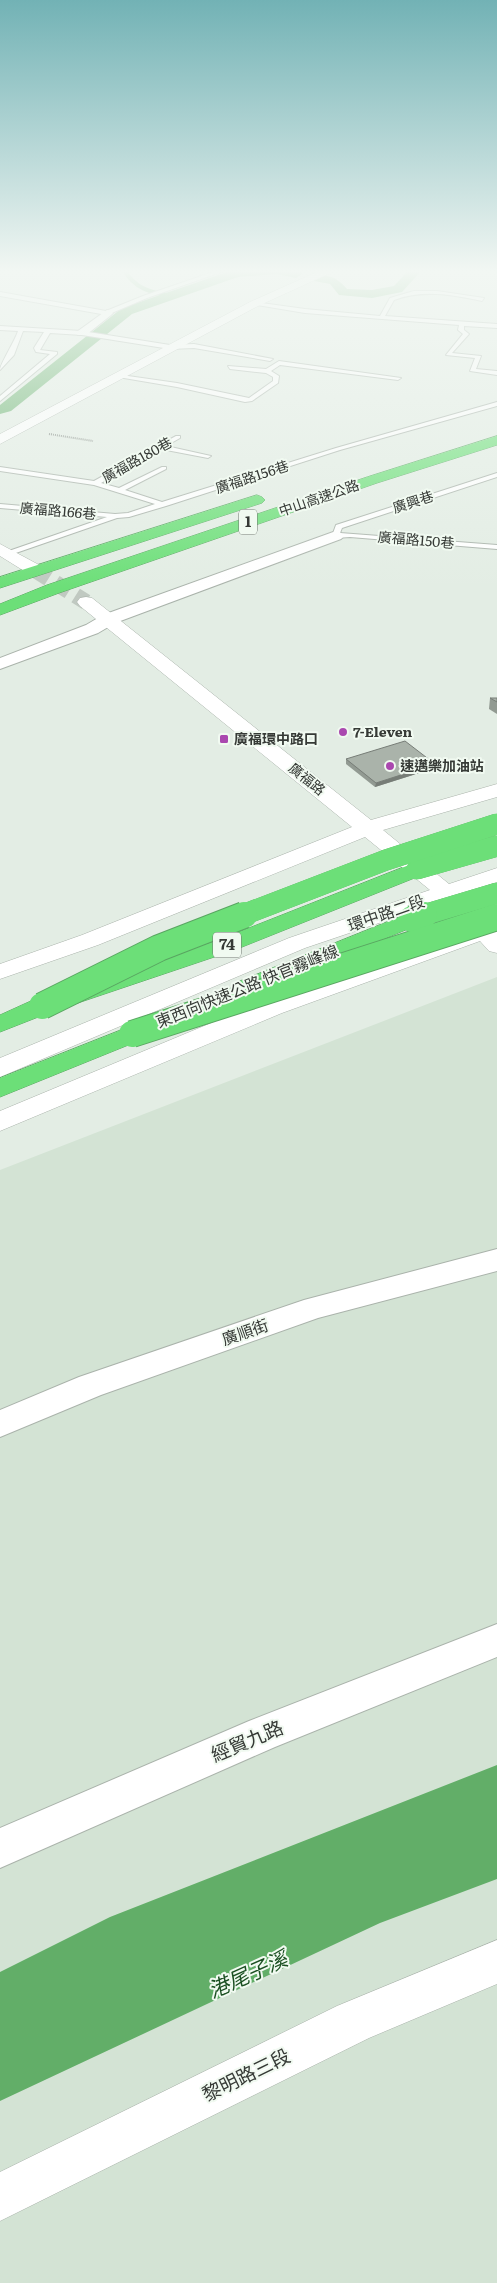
<svg xmlns="http://www.w3.org/2000/svg" width="497" height="2283" font-family="Literata,'Noto Sans TC',serif">
	<style>
		.built { fill: #d3e3d4 }
		.water { fill: #62ae68 }
		.lines { fill: none; stroke-linecap: round; stroke-linejoin: round }
		.stream { stroke: #62ae68; stroke-width: 4 }
		.canal { fill: #62ae68; fill-rule: evenodd }
		.secondary-tunnel { stroke: #c0c9c1; stroke-width: 16; stroke-dasharray: 16 8; stroke-linecap: butt }
		.lane-casing { stroke: #aab3ab; stroke-width: 2 }
		.street-casing { stroke: #aab3ab; stroke-width: 2 }
		.secondary-casing { stroke: #aab3ab; stroke-width: 1 }
		.highway-casing { stroke: #59a561; stroke-width: 1 }
		.path-far1 { stroke: #878e88; stroke-width: 1; stroke-dasharray: 1 1; stroke-linecap: butt }
		.path { stroke: #878e88; stroke-width: 2; stroke-dasharray: 1 1; stroke-linecap: butt }
		.lane { fill: #fff; fill-rule: evenodd }
		.street { fill: #fff; fill-rule: evenodd }
		.secondary { fill: #fff; fill-rule: evenodd }
		.highway { fill: #6cdf78; fill-rule: evenodd }
		.highway-bridge-far1-casing { stroke: #59a561; stroke-width: 21; stroke-linecap: butt }
		.highway-bridge-casing { stroke: #59a561; stroke-width: 28; stroke-linecap: butt }
		.highway-bridge-far1 { stroke: #6cdf78; stroke-width: 21 }
		.highway-bridge { stroke: #6cdf78; stroke-width: 26 }
		.wall { fill: #929a92 }
		.shaded-wall { fill: #777d77 }
		.building { fill: #aab3aa; stroke: #777d77 }
		.poi-dot { fill: #aa48af; stroke: #f1faf1; stroke-width: 2 }
		.labels { text-anchor: middle; stroke-width: 4; stroke-linejoin: round; paint-order: stroke }
		.far-street-label { font-size: 14px; fill: #363a36; stroke: #f1faf1 }
		.far-poi-label { font-size: 14px; font-weight: bold; fill: #363a36; stroke: #f1faf1; text-anchor: start }
		.shield { fill: #f1faf1; stroke: #6e746e; stroke-width: 1 }
		.shield-label { font-size: 15px; font-weight: bold; fill: #363a36 }
		.street-label { font-size: 16px; fill: #363a36; stroke: #f1faf1 }
		.near-street-label { font-size: 19px; fill: #363a36; stroke: #f1faf1 }
		.near-water-label { font-size: 21px; font-style: italic; fill: #1b5022; stroke: #f1faf1 }
	</style>
	<rect width="100%" height="100%" fill="#e3ede4"/>
	<polygon class="built" points="497,977 497,2283 0,2283 0,1170"/>
	<polygon class="water" points="497,1765 497,1879 380,1923 0,2101 0,1972 110,1917"/>
	<g class="lines">
		<path class="stream" d="M124,269C134,289 152,293 173,296"/>
		<g class="canal">
			<polygon points="236,269 291,269 300,271 302,274 296,278 277,274 238,277 132,314 11,411 0,414 0,405 122,308"/>
			<path d="M410,269H423L402,292L372,298L339,295L330,284L309,280L307,277L313,273C330,277 335,275 347,289L372,290L394,286Z"/>
		</g>
		<polyline class="secondary-tunnel" points="35,570 86,602"/>
		<defs>
			<g id="lane">
				<polygon points="222,269 230,269 147,298 107,315 0,296 0,292 106,311 143,296"/>
				<path d="M414,291H437L484,298L482,301C452,295 423,289 394,300L385,316L497,324V328L464,326V330L469,334L452,353L481,356L476,369L497,371V375L470,371L475,358L446,355L463,334L458,330L459,325L305,313L251,304L254,302L305,309L380,316L390,298Z"/>
				<path d="M0,326L82,331L170,345L194,344L273,359L270,361L194,348L170,349L82,335L50,333L40,350L57,352V354L0,401V396L50,354L36,352L34,348L44,332L23,331L14,355L0,370C0,364 15,341 18,331L0,330Z"/>
				<polygon points="279,361 401,378 398,380 280,365 271,371 279,376 278,383 252,401 245,402 177,387 118,377 121,375 177,383 249,398 273,381 273,377 266,373 230,369 228,366 266,369"/>
				<polygon points="497,402 497,406 340,450 166,506 129,517 117,518 10,555 3,553 107,517 0,508 0,504 115,514 128,513 155,504 94,485 0,471 0,467 94,481 176,436 180,436 180,438 166,446 211,456 208,458 161,449 101,483 119,488 162,467 166,467 166,469 125,490 162,502 336,448"/>
				<polygon points="497,473 497,477 342,528 340,533 497,545 497,549 350,537 336,538 332,536 336,525"/>
			</g>
			<g id="street">
				<polygon points="107,310 111,311 113,313 111,315 86,335 78,335 76,333 78,331"/>
				<polygon points="336,531 341,533 344,536 341,539 115,623 98,633 0,669 0,658 86,625 103,615"/>
				<polygon points="497,1249 497,1271 318,1318 101,1395 0,1437 0,1410 79,1377 304,1300"/>
				<polygon points="497,1624 497,1657 275,1747 0,1868 0,1828 249,1721"/>
			</g>
			<g id="secondary">
				<polygon points="324,269 339,269 258,306 0,444 0,434 250,302"/>
				<polygon points="0,544 41,566 43,570 41,574 29,574 0,556"/>
				<polygon points="86,597 92,598 371,820 497,784 497,797 383,830 449,884 497,868 497,882 460,895 497,931 497,953 489,951 480,941 282,1013 0,1131 0,1111 264,1001 471,931 441,902 305,948 0,1077 0,1058 289,938 430,890 365,837 98,945 0,979 0,964 82,935 352,827 80,606 77,602 80,598"/>
				<polygon points="497,1940 497,1984 369,2038 0,2221 0,2172 337,2006"/>
			</g>
			<g id="highway">
				<polygon points="497,436 497,445 377,483 59,593 0,615 0,604 47,585 367,477"/>
				<polygon points="257,495 262,497 265,500 262,503 0,588 0,577"/>
				<polygon points="409,865 417,867 420,872 417,877 232,951 51,1012 0,1032 0,1015 33,1000 216,941"/>
				<polygon points="412,912 420,914 424,919 420,924 256,992 247,995 238,992 235,987 238,982"/>
				<polygon points="154,1017 163,1019 167,1025 163,1031 0,1097 0,1078"/>
			</g>
		</defs>
		<use href="#lane" class="lane-casing"/>
		<use href="#street" class="street-casing"/>
		<use href="#secondary" class="secondary-casing"/>
		<use href="#highway" class="highway-casing"/>
		<polyline class="path-far1" points="49,434 52,434"/>
		<polyline class="path" points="49,434 93,441"/>
		<use href="#lane" class="lane"/>
		<use href="#street" class="street"/>
		<use href="#secondary" class="secondary"/>
		<use href="#highway" class="highway"/>
		<defs>
			<g id="highway-bridge-far1">
				<polyline points="417,869 497,846"/>
				<polyline points="240,916 386,860 497,824"/>
				<polyline points="420,916 497,893"/>
			</g>
			<g id="highway-bridge">
				<polyline points="412,919 424,915"/>
				<polyline points="42,1006 159,948 244,915"/>
				<polyline points="132,1034 497,917"/>
			</g>
		</defs>
		<use href="#highway-bridge-far1" class="highway-bridge-far1-casing"/>
		<use href="#highway-bridge" class="highway-bridge-casing"/>
		<use href="#highway-bridge-far1" class="highway-bridge-far1"/>
		<use href="#highway-bridge" class="highway-bridge"/>
	</g>
	<g class="wall">
		<polygon points="490,698 497,698 497,714 489,709"/>
		<polygon points="346,759 435,768 375,787 346,764"/>
	</g>
	<polygon class="shaded-wall" points="435,764 435,768 375,787 376,783"/>
	<g class="building">
		<polygon points="490,698 497,698 497,702"/>
		<polygon points="405,741 435,764 376,783 346,759"/>
	</g>
	<linearGradient id="sky" x2="0" y2="1"><stop stop-color="#72b2b5"/><stop offset="0.46" stop-color="#f2f7f3"/><stop offset="1" stop-color="#f2f7f3" stop-opacity="0"/></linearGradient>
	<rect width="497" height="589" fill="url(#sky)"/>
	<g class="poi-dot">
		<circle cx="343" cy="732" r="5"/>
		<rect x="219" y="734" width="10" height="10" rx="2.5"/>
		<circle cx="390" cy="766" r="5"/>
	</g>
	<g class="labels">
		<g class="far-street-label">
			<text transform="translate(137 460) rotate(-29)" y="5">廣福路180巷</text>
			<text transform="translate(252 477) rotate(-18)" y="5">廣福路156巷</text>
			<text transform="translate(319 498) rotate(-19)" y="5">中山高速公路</text>
			<text transform="translate(413 502) rotate(-18)" y="5">廣興巷</text>
			<text transform="translate(58 511) rotate(5)" y="5">廣福路166巷</text>
			<text transform="translate(416 540) rotate(5)" y="5">廣福路150巷</text>
			<text transform="translate(307 779) rotate(39)" y="5">廣福路</text>
		</g>
		<g class="far-poi-label">
			<text x="353" y="737">7-Eleven</text>
			<text x="234" y="744">廣福環中路口</text>
			<text x="400" y="771">速邁樂加油站</text>
		</g>
		<g class="shield">
			<rect x="239" y="509.5" width="18" height="25" rx="4"/>
			<rect x="213" y="932.5" width="28" height="25" rx="4"/>
		</g>
		<g class="shield-label">
			<text x="248" y="527">1</text>
			<text x="227" y="950">74</text>
		</g>
		<g class="street-label">
			<text transform="translate(386 913) rotate(-19)" y="6">環中路二段</text>
			<text transform="translate(247 986) rotate(-22)" y="6">東西向快速公路 快官霧峰線</text>
			<text transform="translate(245 1332) rotate(-19)" y="6">廣順街</text>
		</g>
		<g class="near-street-label">
			<text transform="translate(247 1741) rotate(-23)" y="7">經貿九路</text>
			<text transform="translate(246 2075) rotate(-26)" y="7">黎明路三段</text>
		</g>
		<g class="near-water-label">
			<text transform="translate(248 1975) rotate(-24)" y="7">港尾子溪</text>
		</g>
	</g>
</svg>
